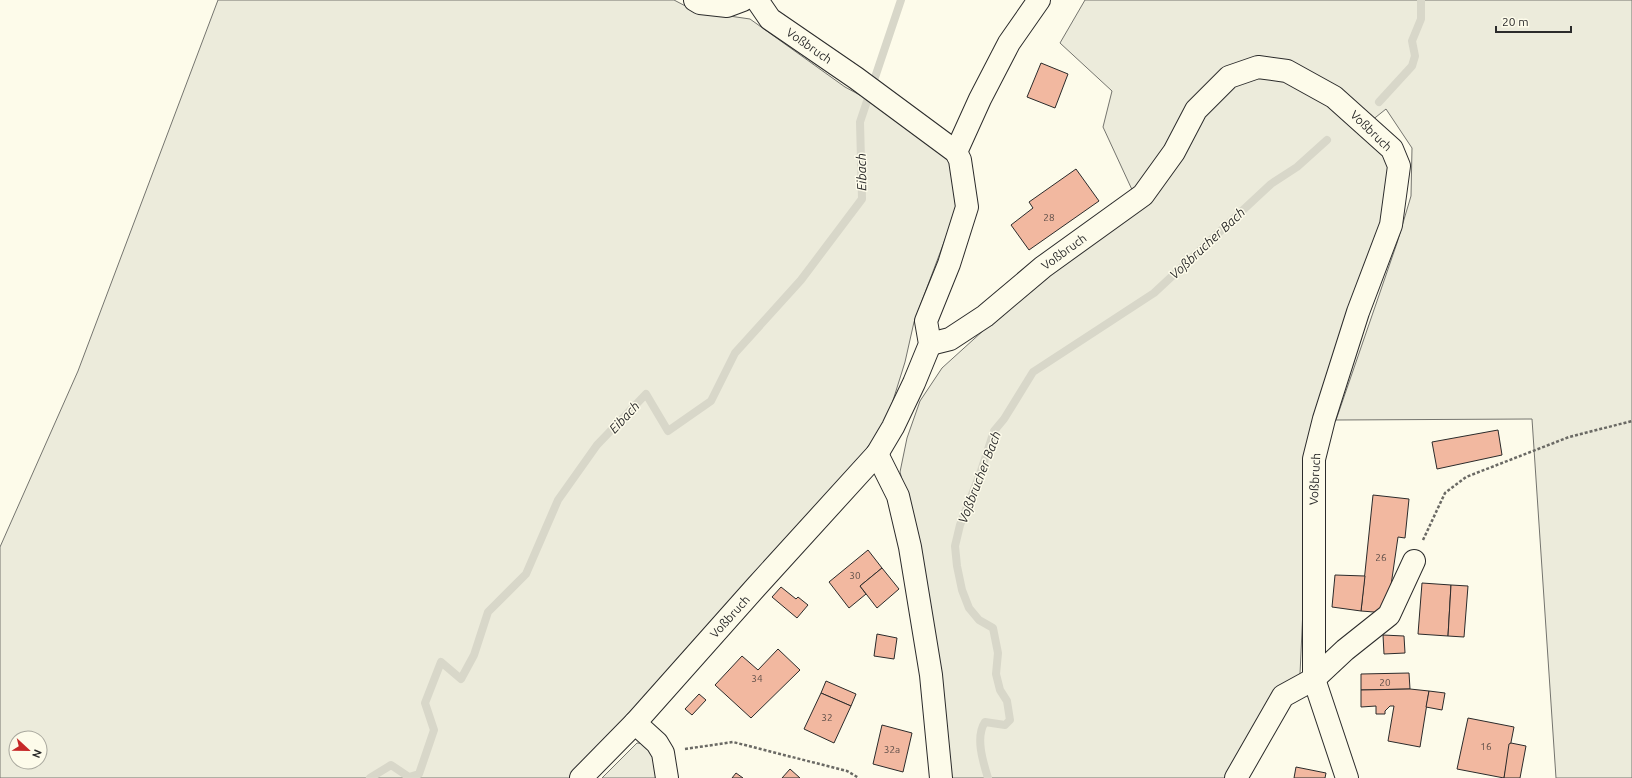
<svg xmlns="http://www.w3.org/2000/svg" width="1632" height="778" font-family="Ubuntu,sans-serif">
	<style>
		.green { fill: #ecebdb; stroke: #74746e; fill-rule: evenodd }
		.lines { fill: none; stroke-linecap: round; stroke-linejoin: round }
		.stream { stroke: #d8d7c9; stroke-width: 8 }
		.building { fill: #f2b8a0; stroke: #2b2b2b }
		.minor-casing { stroke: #2b2b2b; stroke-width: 24 }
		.path { stroke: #6a6964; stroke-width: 2.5; stroke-dasharray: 3 2; stroke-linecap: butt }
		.minor { stroke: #fdfbea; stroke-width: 22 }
		.labels { text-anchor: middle; stroke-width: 3; stroke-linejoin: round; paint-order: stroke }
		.number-label { font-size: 10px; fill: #5d4e48 }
		.street-label { font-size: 12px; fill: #2b2b2b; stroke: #fdfbea }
		.water-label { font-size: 13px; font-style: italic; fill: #2b2b2b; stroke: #fdfbea }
	</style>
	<rect width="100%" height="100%" fill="#fdfbea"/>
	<g class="green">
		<path d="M218,0H674L695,11L750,19L845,87L919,127L936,142L954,169L958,205L914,322L905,362L886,423L856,464L571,778H0V547L78,371ZM16,738H40V762H16Z"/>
		<polygon points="1085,0 1632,0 1632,778 1556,778 1532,419 1336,420 1397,243 1411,196 1412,148 1386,109 1361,129 1390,162 1396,190 1310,456 1300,674 1282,693 1232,778 950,778 907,499 900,472 907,438 920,401 942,368 1134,194 1103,127 1112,91 1060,43"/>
		<polygon points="637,743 653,744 663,778 602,778"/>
	</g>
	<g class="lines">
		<g class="stream">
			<polyline points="1379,102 1412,66 1415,56 1412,41 1421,19 1421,0"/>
			<polyline points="370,778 391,765 409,777 419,774 434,730 425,703 441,662 461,679 474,655 488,612 526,574 558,500 597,445 646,394 668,431 711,401 735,353 801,280 862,199 860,122 901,0"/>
			<path d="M988,778C983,762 975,737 985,722L1005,725L1010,720L1007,701L1000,690L996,674L998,653L993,628L979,620L969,608L962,590L957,566L955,546L960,525L980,474L994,431L1004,419L1033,372L1154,293L1271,184L1297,167L1327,140"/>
		</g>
	</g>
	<g class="building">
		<polygon points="1041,63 1068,74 1055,108 1027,97"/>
		<polygon points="1076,169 1099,201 1029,250 1011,225 1033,208 1029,202"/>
		<polygon points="1498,430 1502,455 1437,469 1432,442"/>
		<polygon points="1373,495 1409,499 1405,538 1398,537 1387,613 1361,611"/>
		<polygon points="868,550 882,568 860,586 866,594 849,608 829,582"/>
		<polygon points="882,568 899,589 877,608 860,586"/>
		<polygon points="1335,575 1365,576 1361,611 1332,607"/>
		<polygon points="1422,583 1451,585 1448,636 1418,634"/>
		<polygon points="1451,585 1468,586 1464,637 1448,636"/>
		<polygon points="781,587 796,599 798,597 808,605 797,618 772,597"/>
		<polygon points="877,634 897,638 894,659 874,656"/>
		<polygon points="1383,635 1404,636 1405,653 1384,654"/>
		<polygon points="778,649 800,670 751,718 715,685 742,656 758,670"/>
		<polygon points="1409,673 1410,689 1361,690 1361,674"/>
		<polygon points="826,681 856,694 851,706 821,693"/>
		<polygon points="1410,689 1429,691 1420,747 1388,741 1394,706 1390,706 1385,711 1385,714 1376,714 1376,706 1361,707 1361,690"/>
		<polygon points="1429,691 1445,693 1442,710 1426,707"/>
		<polygon points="821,693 851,706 834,743 804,729"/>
		<polygon points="699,694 706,700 692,715 685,709"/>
		<polygon points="1468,718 1514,727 1504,778 1457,769"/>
		<polygon points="882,725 912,733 903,772 873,764"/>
		<polygon points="1511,743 1526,746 1520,778 1504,778 1509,744"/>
		<polygon points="1296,767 1326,773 1325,778 1294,778"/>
		<polygon points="790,769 800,778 782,778"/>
		<polygon points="736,773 743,778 732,778"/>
	</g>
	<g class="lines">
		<defs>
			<g id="minor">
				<polyline points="695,0 700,3 727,6 743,0"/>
				<polyline points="956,152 980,99 1009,43 1039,0"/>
				<polyline points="930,344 950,339 985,316 1043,267 1143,195 1174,152 1196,110 1229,77 1258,67 1287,71 1334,97 1392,149 1399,166 1391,225 1358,312 1324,419 1314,459 1314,679 1347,778"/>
				<polyline points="877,454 898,496 910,547 931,675 941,778"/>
				<polyline points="635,723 657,743 663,753 667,778"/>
				<polyline points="581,778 635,723 756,587 877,454 893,427 914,383 930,344 926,321 949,264 967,207 960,160 956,152 856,78 770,19 757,0"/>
				<polyline points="1236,778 1283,696 1314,679 1345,650 1389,615 1414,561"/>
			</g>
		</defs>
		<use href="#minor" class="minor-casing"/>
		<g class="path">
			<polyline points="1423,540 1445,493 1466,477 1569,437 1632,421"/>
			<polyline points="685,749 733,742 847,771 859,778"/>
		</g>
		<use href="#minor" class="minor"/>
	</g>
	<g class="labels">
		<g class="number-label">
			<text x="1049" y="221">28</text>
			<text x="1381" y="561">26</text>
			<text x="855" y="579">30</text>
			<text x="757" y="682">34</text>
			<text x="1385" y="686">20</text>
			<text x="827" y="721">32</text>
			<text x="1486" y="750">16</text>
			<text x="892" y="753">32a</text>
		</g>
		<g class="street-label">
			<text transform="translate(809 46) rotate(35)" y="4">Voßbruch</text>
			<text transform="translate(1371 131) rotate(44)" y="4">Voßbruch</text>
			<text transform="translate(1064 252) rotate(-36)" y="4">Voßbruch</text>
			<text transform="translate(1315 479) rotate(-87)" y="4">Voßbruch</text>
			<text transform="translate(730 617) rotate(-48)" y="4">Voßbruch</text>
		</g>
		<g class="water-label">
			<text transform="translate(861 172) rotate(-91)" y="5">Eibach</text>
			<text transform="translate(1207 243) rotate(-43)" y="5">Voßbrucher Bach</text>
			<text transform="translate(624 417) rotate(-47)" y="5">Eibach</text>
			<text transform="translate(979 477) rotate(-69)" y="5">Voßbrucher Bach</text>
		</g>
	</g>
	<g transform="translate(28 750) rotate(112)"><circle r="19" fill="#fdfbea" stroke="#a9a89e"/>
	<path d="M0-3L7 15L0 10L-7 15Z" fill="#c62828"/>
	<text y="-6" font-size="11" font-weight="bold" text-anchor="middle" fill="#2b2b2b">N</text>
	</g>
	<path d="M1496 26v6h75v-6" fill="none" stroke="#2b2b2b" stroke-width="2"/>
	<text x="1502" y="26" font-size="12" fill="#2b2b2b" stroke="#fdfbea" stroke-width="3" paint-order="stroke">20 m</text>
</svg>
